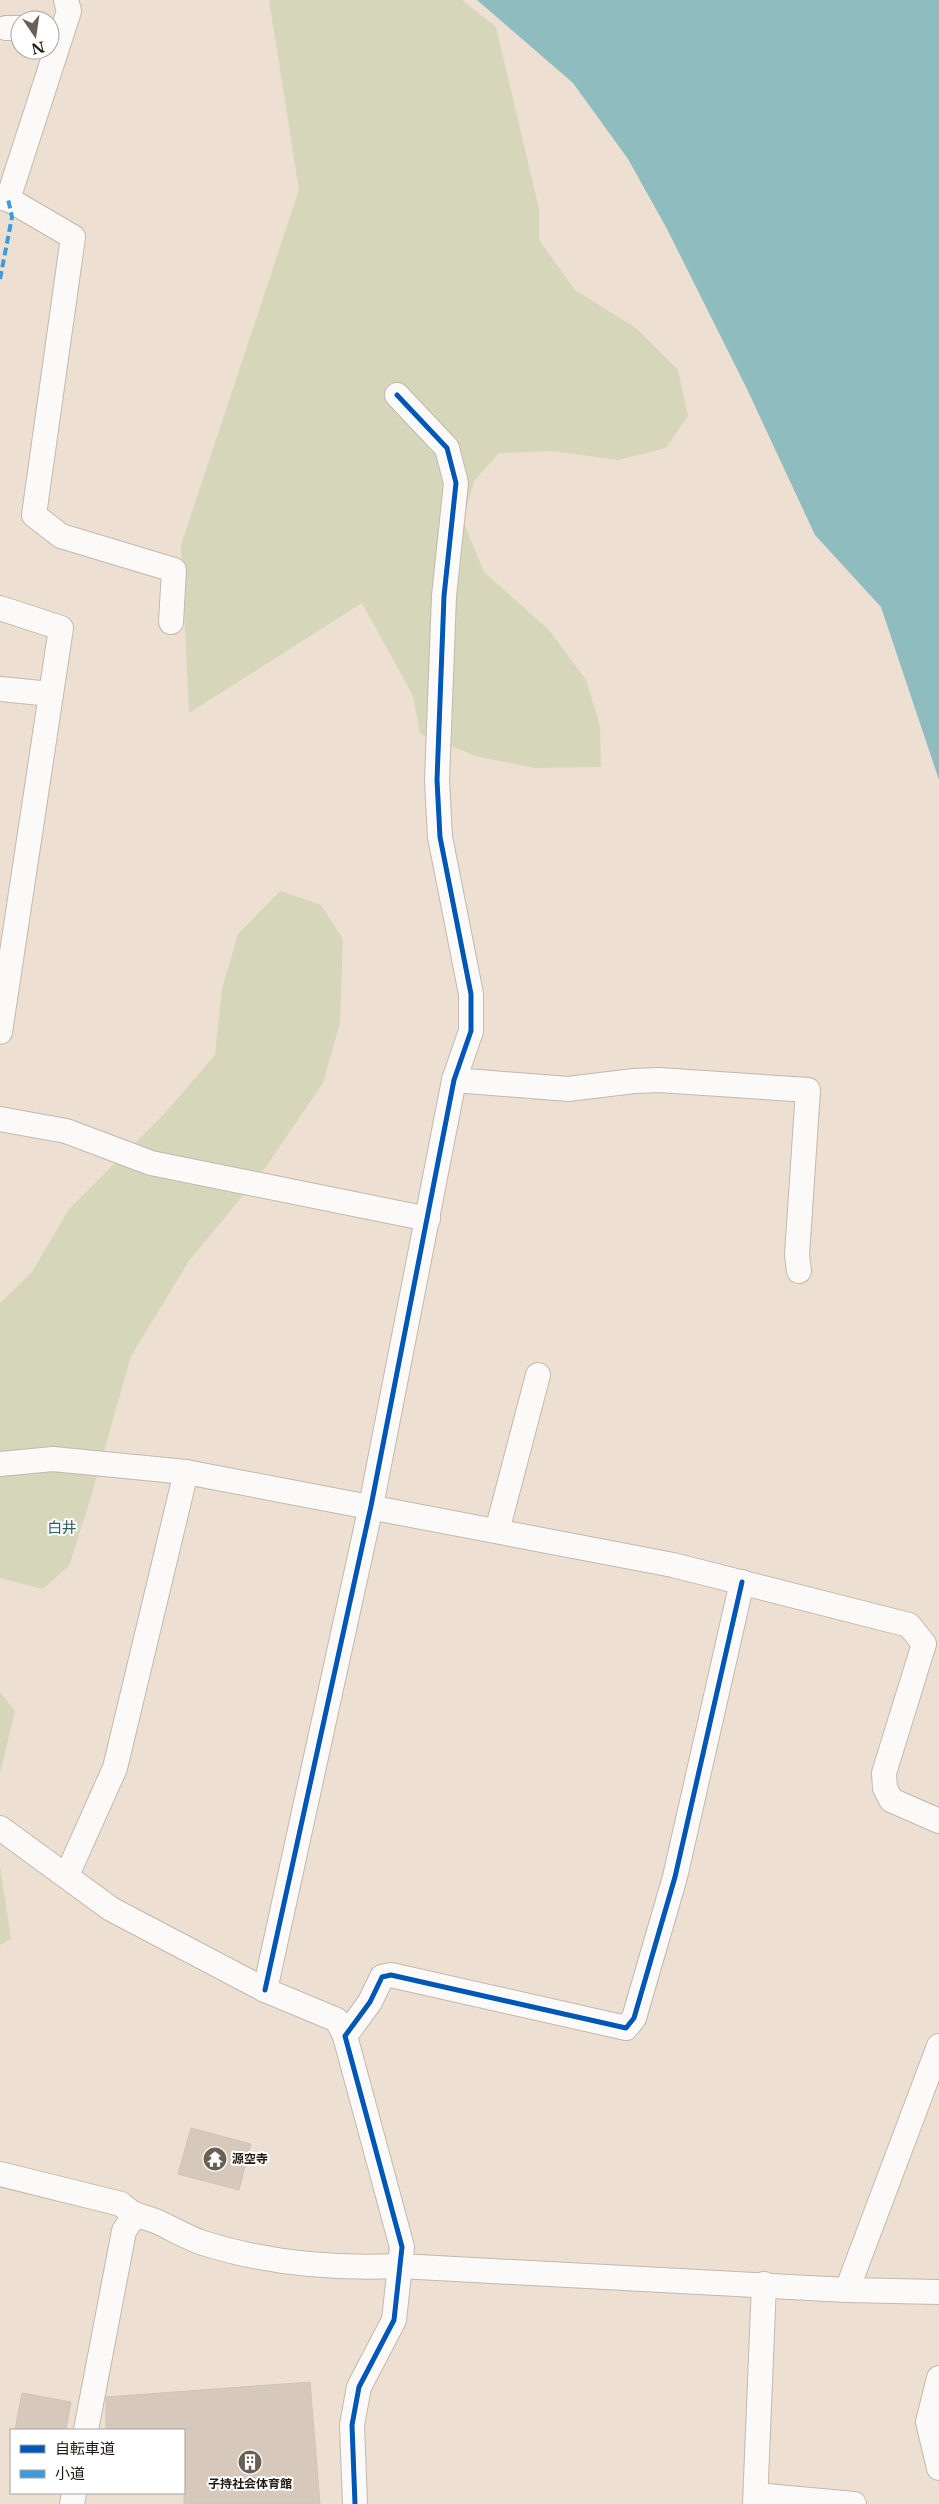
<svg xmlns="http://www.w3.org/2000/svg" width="939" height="2504" font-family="'Libre Baskerville','Noto Sans JP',serif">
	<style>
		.green { fill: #d6d6bb }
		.water { fill: #8fbcbe }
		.building { fill: #d6c9bb; stroke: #cec3b9 }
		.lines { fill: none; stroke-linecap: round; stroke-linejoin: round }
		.minor-casing { stroke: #c2b8ad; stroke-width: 26 }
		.minor { stroke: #fcfaf8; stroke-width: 24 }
		.quiet { stroke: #3c9bde; stroke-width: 4; stroke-dasharray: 8 4; stroke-linecap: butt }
		.cycleway-casing { stroke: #fff; stroke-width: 8 }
		.cycleway { stroke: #0057b8; stroke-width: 5 }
		.labels { text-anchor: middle; stroke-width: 4; stroke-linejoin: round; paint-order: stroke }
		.poi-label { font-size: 12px; font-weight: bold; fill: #221910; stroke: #fff; text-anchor: start }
		.quarter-label { font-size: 15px; fill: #276163; stroke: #fff }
	</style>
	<rect width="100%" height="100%" fill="#ede0d2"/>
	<g class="green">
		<polygon points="269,0 462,0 496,27 539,209 539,240 575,290 636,328 678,370 688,416 666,448 618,460 552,451 499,453 474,481 463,521 484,572 549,630 586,680 600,726 601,767 535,768 479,757 420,734 413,696 362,603 189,713 181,545 299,190"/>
		<polygon points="280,891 321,905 343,939 340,1023 323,1083 263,1171 189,1261 131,1356 91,1497 69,1566 43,1589 0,1578 0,1303 32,1272 69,1209 165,1113 215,1055 222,989 238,934"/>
		<polygon points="0,1692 15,1711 0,1774"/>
		<polygon points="0,1866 11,1939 0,1945"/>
	</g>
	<polygon class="water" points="477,0 939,0 939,780 881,607 815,535 747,389 667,229 628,159 573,83"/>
	<g class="building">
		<polygon points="191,2128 251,2144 239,2190 178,2174"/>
		<polygon points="310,2382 320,2504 184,2504 184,2430 106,2430 106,2397"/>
		<polygon points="22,2393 71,2402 66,2430 15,2430"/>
	</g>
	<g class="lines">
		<defs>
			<g id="minor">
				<polyline points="6,28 20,28"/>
				<polyline points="0,198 8,199 69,11 66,0"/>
				<polyline points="8,199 73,237 34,515 61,536 174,570 171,622"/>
				<polyline points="0,608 61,628 0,1032"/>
				<polyline points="0,689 51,694"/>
				<polyline points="454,1080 568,1089 634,1081 659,1080 808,1090 797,1255 799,1271"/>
				<polyline points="0,1119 66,1131 151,1163 428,1219"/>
				<polyline points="0,1464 53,1459 186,1472 673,1565 909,1625 924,1644 884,1773 885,1788 891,1800 939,1821"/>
				<polyline points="497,1531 538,1375"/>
				<polyline points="0,1828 111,1909 265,1990 337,2020 345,2036 402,2247 394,2320 359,2387 352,2425 355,2504"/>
				<polyline points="67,1875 115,1768 186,1472"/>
				<polyline points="265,1990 371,1506 454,1080 471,1031 471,994 440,837 437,780 444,596 456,483 447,448 397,395"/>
				<polyline points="345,2036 370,2002 382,1977 391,1975 626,2028 634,2018 675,1877 742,1582"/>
				<path d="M0,2174L121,2204C136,2218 141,2215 158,2222C173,2229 188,2238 203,2243C266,2263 335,2269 400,2266L847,2290L939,2292"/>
				<polyline points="847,2290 939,2046"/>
				<polyline points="939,2378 928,2422 939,2468"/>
				<polyline points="86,2430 124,2231 134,2216"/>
				<polyline points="756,2495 854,2504"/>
				<polyline points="72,2504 74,2493"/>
				<polyline points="755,2504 764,2284"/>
			</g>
		</defs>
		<use href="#minor" class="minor-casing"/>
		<use href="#minor" class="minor"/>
		<polyline class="quiet" points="0,279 12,217 8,199"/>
		<defs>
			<g id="cycleway">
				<polyline points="265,1990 371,1506 454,1080 471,1031 471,994 440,837 437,780 444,596 456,483 447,448 397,395"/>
				<polyline points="355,2504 352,2425 359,2387 394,2320 402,2247 345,2036 370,2002 382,1977 391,1975 626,2028 634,2018 675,1877 742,1582"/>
			</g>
		</defs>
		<use href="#cycleway" class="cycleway-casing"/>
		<use href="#cycleway" class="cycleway"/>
	</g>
	<defs>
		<symbol id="temple-disc" viewBox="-11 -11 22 22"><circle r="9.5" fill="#695f54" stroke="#fff"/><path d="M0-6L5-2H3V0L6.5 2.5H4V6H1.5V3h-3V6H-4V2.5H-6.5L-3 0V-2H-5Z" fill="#fff"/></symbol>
		<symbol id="building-disc" viewBox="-11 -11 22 22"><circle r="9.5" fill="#695f54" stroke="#fff"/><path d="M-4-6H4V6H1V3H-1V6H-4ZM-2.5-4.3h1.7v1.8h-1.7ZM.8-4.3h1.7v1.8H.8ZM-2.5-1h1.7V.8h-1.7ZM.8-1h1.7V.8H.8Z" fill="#fff"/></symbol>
	</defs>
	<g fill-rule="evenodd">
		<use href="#temple-disc" x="201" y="2145" width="28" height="28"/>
		<use href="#building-disc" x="236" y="2448" width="28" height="28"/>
	</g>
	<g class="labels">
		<g class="poi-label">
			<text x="232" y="2163">源空寺</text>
			<text x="250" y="2488" text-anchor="middle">子持社会体育館</text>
		</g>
		<g class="quarter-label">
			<text x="62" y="1533">白井</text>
		</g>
	</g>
	<rect x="10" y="2429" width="175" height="65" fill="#ffffff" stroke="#a7a39f"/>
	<rect x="20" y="2445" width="25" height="8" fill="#0057b8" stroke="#a7a39f"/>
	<text x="55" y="2454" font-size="15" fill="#221910">自転車道</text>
	<rect x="20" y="2470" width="25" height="8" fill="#3c9bde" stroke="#a7a39f"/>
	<text x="55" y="2479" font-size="15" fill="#221910">小道</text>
	<g transform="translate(35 35) rotate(167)"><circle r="24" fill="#ffffff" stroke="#a7a39f"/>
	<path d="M0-4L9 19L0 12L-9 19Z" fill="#695f54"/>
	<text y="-8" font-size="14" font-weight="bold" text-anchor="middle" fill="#221910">N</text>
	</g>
</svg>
